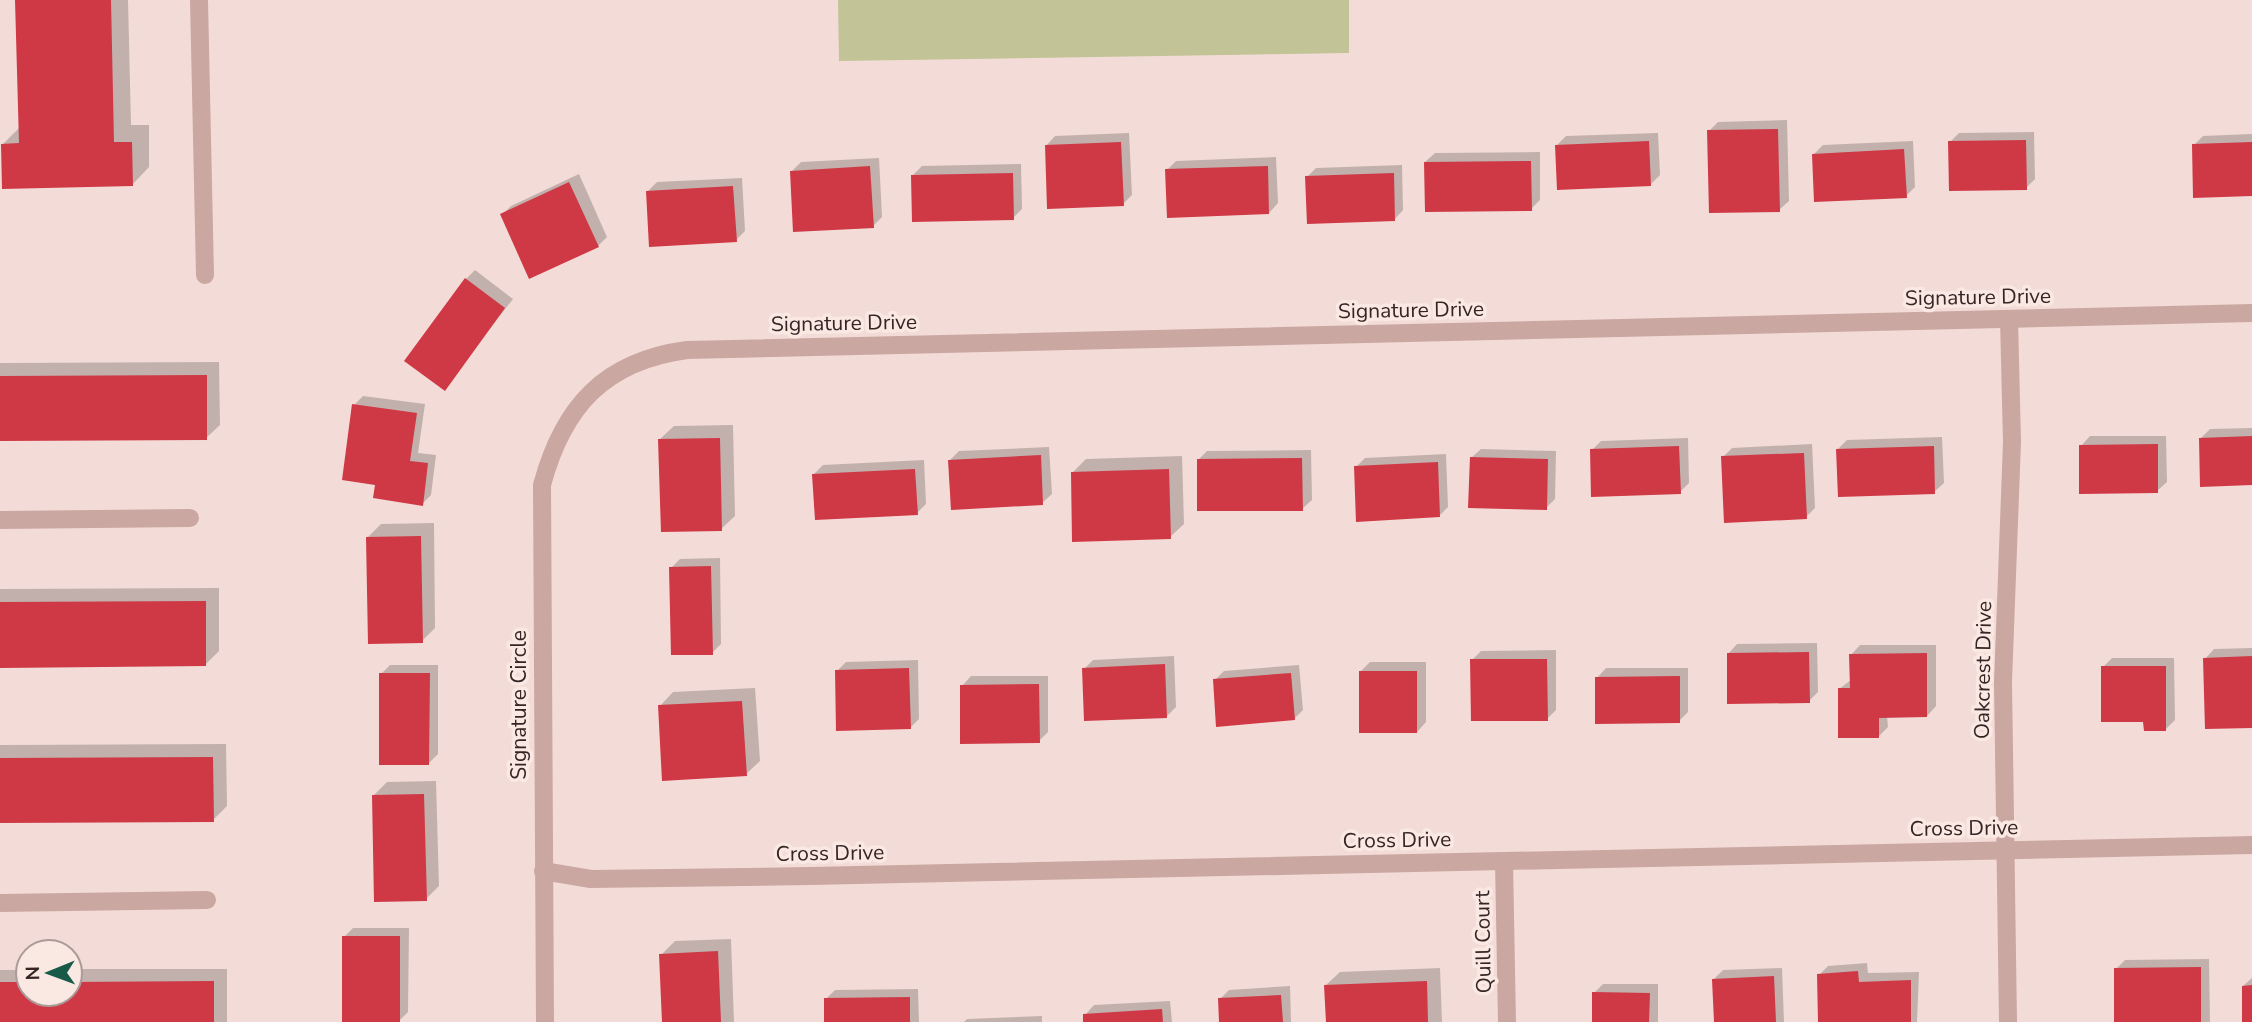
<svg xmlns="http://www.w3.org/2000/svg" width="2252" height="1022" font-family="'Nunito Sans',sans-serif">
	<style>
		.green { fill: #c2c396 }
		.shadow { fill: #0003 }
		.building { fill: #cf3845 }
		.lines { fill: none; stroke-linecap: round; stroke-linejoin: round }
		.minor { stroke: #cba7a2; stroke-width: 18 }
		.labels { text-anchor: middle; stroke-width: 7; stroke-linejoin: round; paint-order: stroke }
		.street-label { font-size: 21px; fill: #352525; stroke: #fae8e3 }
	</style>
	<rect width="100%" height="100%" fill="#f3dcd7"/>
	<polygon class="green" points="838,0 1349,0 1349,53 839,61"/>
	<g class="shadow">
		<polygon points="17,0 128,0 131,125 149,125 149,167 132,185 3,144 20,127"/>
		<polygon points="1787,120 1789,201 1779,210 1709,131 1718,122"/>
		<polygon points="2034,132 2035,179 2026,188 1950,142 1959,133"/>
		<polygon points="1129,133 1132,195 1123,204 1046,146 1055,136"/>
		<polygon points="1658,133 1660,175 1651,184 1557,145 1566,136"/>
		<polygon points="2252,134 2252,194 2194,145 2203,136"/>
		<polygon points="1913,141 1915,187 1906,196 1814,154 1823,145"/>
		<polygon points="1540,152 1540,200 1531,209 1425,162 1435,153"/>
		<polygon points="1276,157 1278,203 1269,213 1167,170 1176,161"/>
		<polygon points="879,158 882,217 873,226 792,171 801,162"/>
		<polygon points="1021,164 1022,209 1013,218 913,175 922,166"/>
		<polygon points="1402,165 1403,210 1394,220 1307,177 1316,168"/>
		<polygon points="579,174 607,237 598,246 502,215 511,206"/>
		<polygon points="742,178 745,231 736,240 648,191 657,182"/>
		<polygon points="475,270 513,299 444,388 466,279"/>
		<polygon points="219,362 220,425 206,438 0,439 0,363"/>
		<polygon points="363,396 425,404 418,453 436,455 431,495 422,504 377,483 354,405"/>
		<polygon points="733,425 735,516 721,529 660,439 674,426"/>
		<polygon points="2252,428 2252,484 2200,439 2210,429"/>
		<polygon points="2090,436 2166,436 2167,482 2157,491 2081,446"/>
		<polygon points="1942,437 1944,483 1934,492 1838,449 1847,440"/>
		<polygon points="1688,438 1689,483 1680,492 1592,450 1601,441"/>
		<polygon points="1812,444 1815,508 1806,517 1723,457 1732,448"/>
		<polygon points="1049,447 1052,494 1042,503 950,460 959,451"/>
		<polygon points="1481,449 1556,451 1555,499 1546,508 1471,458"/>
		<polygon points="1311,450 1312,500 1302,509 1198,460 1207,451"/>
		<polygon points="1446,454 1448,507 1439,516 1356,467 1365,458"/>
		<polygon points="1182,456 1184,524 1170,537 1072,473 1086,459"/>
		<polygon points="924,460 926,504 917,513 814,474 823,465"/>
		<polygon points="434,523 435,628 422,641 368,537 381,524"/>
		<polygon points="720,558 721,644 712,653 671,568 680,559"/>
		<polygon points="219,588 219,651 206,664 0,666 0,589"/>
		<polygon points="1817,643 1818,692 1809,701 1728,654 1737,644"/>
		<polygon points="1860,645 1936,645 1936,706 1927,716 1887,716 1888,727 1879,736 1839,689 1851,680 1851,655"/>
		<polygon points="2252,648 2252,726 2205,659 2214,649"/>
		<polygon points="1556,650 1556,710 1547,719 1472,660 1481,651"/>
		<polygon points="1174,656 1176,707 1166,717 1084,669 1093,660"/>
		<polygon points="2112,658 2174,658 2175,720 2166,729 2145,721 2103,667"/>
		<polygon points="918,660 919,719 910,728 837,671 846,662"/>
		<polygon points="1370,662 1426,662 1426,722 1417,732 1361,671"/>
		<polygon points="390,665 438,665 438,754 429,763 381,674"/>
		<polygon points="1299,665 1303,710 1294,719 1215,680 1224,671"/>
		<polygon points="1606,668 1688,668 1688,712 1679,721 1597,678"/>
		<polygon points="971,676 1048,676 1048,732 1039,741 962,686"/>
		<polygon points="755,688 760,761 746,774 660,706 673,692"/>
		<polygon points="226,744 227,806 213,820 0,821 0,745"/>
		<polygon points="436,781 439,886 426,899 373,796 387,782"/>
		<polygon points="353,928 409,928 408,1012 399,1021 344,937"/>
		<polygon points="731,939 734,1022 664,1022 661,955 675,941"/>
		<polygon points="2209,959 2210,1022 2116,1022 2116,969 2125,960"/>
		<polygon points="1867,963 1868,973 1919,972 1917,1022 1820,1022 1819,975 1828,966"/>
		<polygon points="1440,968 1442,1022 1327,1022 1326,985 1340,972"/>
		<polygon points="1782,968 1784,1022 1715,1022 1714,979 1723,970"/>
		<polygon points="70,969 227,969 227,1022 0,1022 0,970 28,970 28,994 70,994"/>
		<polygon points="2252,978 2252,1022 2244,1022 2243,986"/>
		<polygon points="1603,984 1658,984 1658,1022 1593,1022 1594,993"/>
		<polygon points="1290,986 1291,1022 1221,1022 1220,999 1229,990"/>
		<polygon points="918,989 919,1022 826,1022 826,999 835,990"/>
		<polygon points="1170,1001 1172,1022 1085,1022 1085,1015 1094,1005"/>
		<polygon points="1042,1016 1042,1022 964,1022 967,1019"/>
	</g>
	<g class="building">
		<polygon points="15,0 111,0 114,142 132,142 133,186 2,189 1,144 19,143"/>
		<polygon points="1778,129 1780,212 1709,213 1707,130"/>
		<polygon points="2026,140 2027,190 1949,191 1948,141"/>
		<polygon points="1649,141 1651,186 1557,190 1555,145"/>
		<polygon points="1121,142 1124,206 1047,209 1045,145"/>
		<polygon points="2252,142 2252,196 2193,198 2192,144"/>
		<polygon points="1904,149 1907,198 1814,202 1812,154"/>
		<polygon points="1531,161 1532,211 1425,212 1424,162"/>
		<polygon points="870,166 874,228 793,232 790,171"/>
		<polygon points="1268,166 1269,214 1167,218 1165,169"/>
		<polygon points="1013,173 1014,220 912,222 911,175"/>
		<polygon points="1394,173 1395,221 1307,224 1305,176"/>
		<polygon points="569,182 599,247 529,279 500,214"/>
		<polygon points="733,186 737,242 649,247 646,191"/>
		<polygon points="465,278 505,308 445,391 404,361"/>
		<polygon points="207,375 207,440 0,441 0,376"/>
		<polygon points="352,404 417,413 410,461 428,463 423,506 373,498 375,485 342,480"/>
		<polygon points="2252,436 2252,485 2200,487 2199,438"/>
		<polygon points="720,438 722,531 661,532 658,439"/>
		<polygon points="2158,444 2158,493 2079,494 2079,445"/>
		<polygon points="1679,446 1681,494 1591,497 1590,449"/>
		<polygon points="1934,446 1935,494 1838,497 1836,449"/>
		<polygon points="1804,453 1807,519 1724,523 1721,456"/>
		<polygon points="1041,455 1043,505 951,510 948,460"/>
		<polygon points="1470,457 1548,459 1547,510 1468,508"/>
		<polygon points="1302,458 1303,511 1197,511 1197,459"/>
		<polygon points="1438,462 1440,517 1356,522 1354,466"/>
		<polygon points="915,469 918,515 815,520 812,474"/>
		<polygon points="1169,469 1171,539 1072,542 1071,472"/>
		<polygon points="421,536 423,643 368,644 366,537"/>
		<polygon points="711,566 713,655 671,655 669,567"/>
		<polygon points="206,601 206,666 0,668 0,602"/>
		<polygon points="1809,652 1810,703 1727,704 1727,653"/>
		<polygon points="1927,653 1927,717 1879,718 1879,738 1838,738 1838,688 1850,688 1849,654"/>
		<polygon points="2252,656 2252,728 2205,729 2203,658"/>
		<polygon points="1470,659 1547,659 1548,721 1471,721"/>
		<polygon points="1165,664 1167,718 1084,721 1082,668"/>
		<polygon points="2101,666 2166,666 2166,731 2144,731 2143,722 2101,722"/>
		<polygon points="909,668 911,729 836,731 835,670"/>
		<rect x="1359" y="671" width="58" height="62"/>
		<polygon points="379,673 430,673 429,765 379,765"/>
		<polygon points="1291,673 1295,720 1216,727 1213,679"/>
		<polygon points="1680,676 1680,723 1595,724 1595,677"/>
		<polygon points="1039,684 1040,743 960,744 960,685"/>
		<polygon points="742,701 747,776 662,781 658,705"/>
		<polygon points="213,757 214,822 0,823 0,758"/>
		<polygon points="424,794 427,901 374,902 372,795"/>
		<rect x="342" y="936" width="58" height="86"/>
		<polygon points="718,951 721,1022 662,1022 659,954"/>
		<polygon points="2201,967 2201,1022 2114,1022 2114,968"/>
		<polygon points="1858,971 1859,982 1911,980 1911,1022 1818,1022 1817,974"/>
		<polygon points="1774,976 1776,1022 1714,1022 1712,979"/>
		<polygon points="214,981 214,1022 0,1022 0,982 28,982 28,994 70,994 70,982"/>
		<polygon points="1427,981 1428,1022 1326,1022 1324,985"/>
		<polygon points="2252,985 2252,1022 2242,1022 2242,986"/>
		<polygon points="1592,992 1650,993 1649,1022 1592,1022"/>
		<polygon points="1281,995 1283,1022 1219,1022 1218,998"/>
		<polygon points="910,997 910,1022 824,1022 824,998"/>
		<polygon points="1162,1009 1163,1022 1083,1022 1083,1014"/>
	</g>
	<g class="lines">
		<g class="minor">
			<polyline points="199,0 205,275"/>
			<polyline points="0,520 190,518"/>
			<polyline points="1504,861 1507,1022"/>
			<polyline points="543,871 591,879 811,876 2252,845"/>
			<polyline points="0,903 207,900"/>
			<path d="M545,1022L542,485C563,407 604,361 687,350L2252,313"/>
			<polyline points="2008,1022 2003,682 2012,442 2009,319"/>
		</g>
	</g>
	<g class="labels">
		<g class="street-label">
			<text transform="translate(1978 297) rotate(-1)" y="7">Signature Drive</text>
			<text transform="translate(1411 310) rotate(-1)" y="7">Signature Drive</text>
			<text transform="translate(844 323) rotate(-1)" y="7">Signature Drive</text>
			<text transform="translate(1983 670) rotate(-89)" y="7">Oakcrest Drive</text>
			<text transform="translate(519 705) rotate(-90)" y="7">Signature Circle</text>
			<text transform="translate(1964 828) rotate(-1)" y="7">Cross Drive</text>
			<text transform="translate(1397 840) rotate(-1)" y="7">Cross Drive</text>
			<text transform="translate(830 853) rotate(-1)" y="7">Cross Drive</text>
			<text transform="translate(1483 942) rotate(-91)" y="7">Quill Court</text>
		</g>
	</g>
	<g transform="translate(49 973) rotate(269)"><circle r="33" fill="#fae8e3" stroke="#ab9a97" stroke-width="2"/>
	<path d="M0-5L12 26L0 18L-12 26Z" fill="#185a48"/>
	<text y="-10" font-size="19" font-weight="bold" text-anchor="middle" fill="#352525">N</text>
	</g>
</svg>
